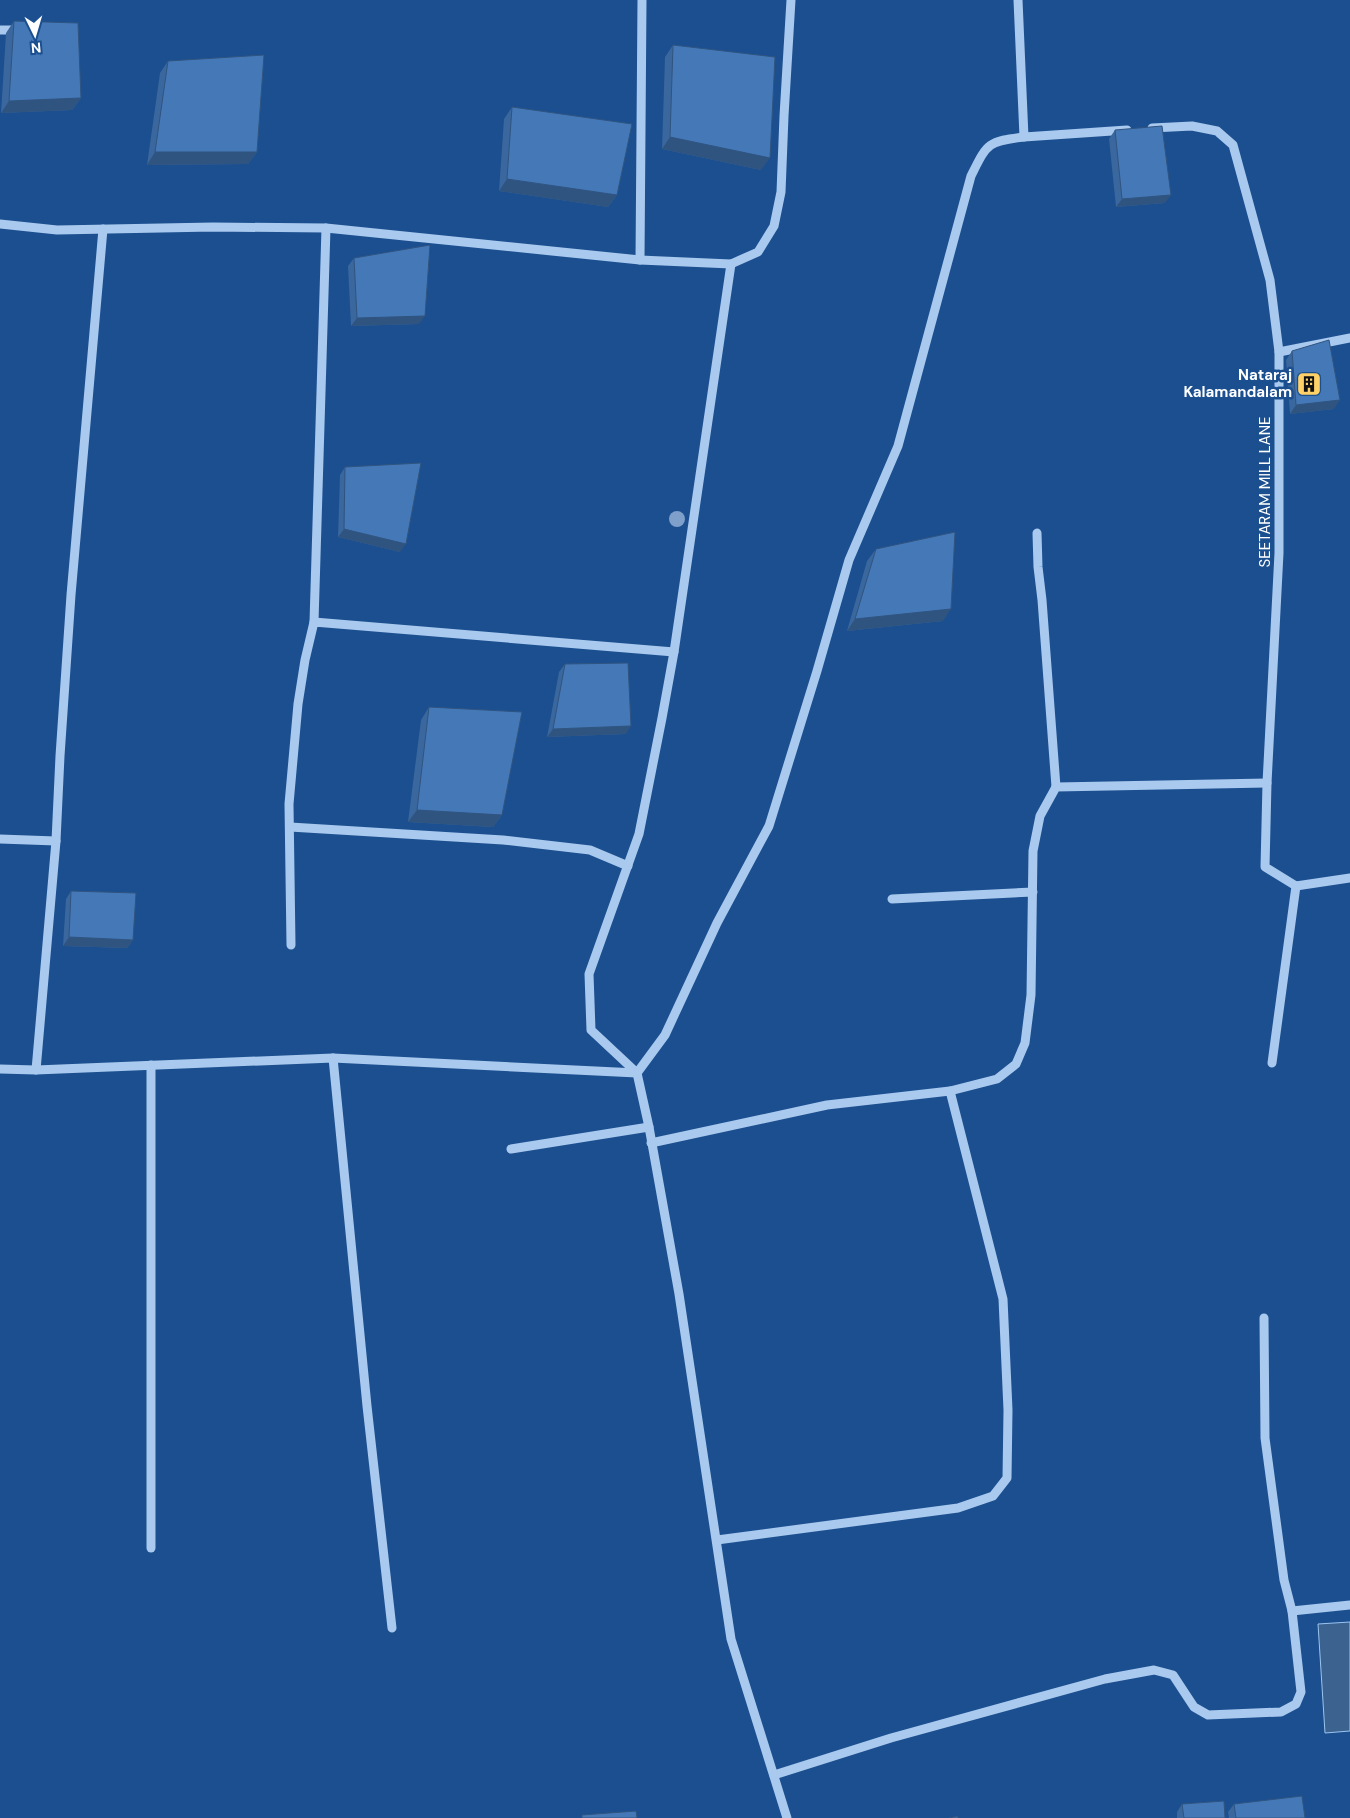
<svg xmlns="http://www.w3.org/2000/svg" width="1350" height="1818" font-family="'DM Sans',sans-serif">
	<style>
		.water { fill: #3c6290; stroke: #9cc4f0 }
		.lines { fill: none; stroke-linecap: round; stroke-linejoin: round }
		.minor { stroke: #a9c9ee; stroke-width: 9 }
		.tree { fill: #7ea0ca }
		.wall { fill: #3a679d }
		.shaded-wall { fill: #305480 }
		.building { fill: #4478b7; stroke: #305480 }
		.labels { text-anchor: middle; stroke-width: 5; stroke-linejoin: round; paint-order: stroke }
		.poi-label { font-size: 15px; font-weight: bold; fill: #fff; stroke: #1b4f8f; text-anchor: end }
		.street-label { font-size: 15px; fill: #fff; stroke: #1b4f8f }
	</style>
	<rect width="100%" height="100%" fill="#1b4f8f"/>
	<polygon class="water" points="1350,1622 1350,1731 1325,1733 1318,1624"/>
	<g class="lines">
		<g class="minor">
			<polyline points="1018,0 1024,137 1127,130"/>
			<polyline points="0,30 13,30"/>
			<polyline points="1152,128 1192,126 1217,131 1233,145 1270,280 1279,352 1279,553 1267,783 1265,867 1296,886 1350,878"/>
			<polyline points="0,224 57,230 213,227 326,228 640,260 731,264 758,252 774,226 781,192 784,116 791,0"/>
			<polyline points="640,260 642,0"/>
			<polyline points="1279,352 1350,338"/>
			<polyline points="1037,533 1038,567 1042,600 1056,787"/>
			<polyline points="314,622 326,228"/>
			<polyline points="290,827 503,840 590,850 628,866"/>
			<polyline points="0,839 56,841"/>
			<polyline points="892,899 1033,892"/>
			<polyline points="291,945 289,804 298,704 305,660 314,622 674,652"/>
			<polyline points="333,1058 367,1406 392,1628"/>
			<polyline points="1272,1063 1296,886"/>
			<polyline points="0,1069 36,1070 333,1058 637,1073"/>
			<polyline points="36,1070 56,841 60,756 71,595 103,229"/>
			<polyline points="637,1073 591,1030 589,974 639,834 662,718 674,652 731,264"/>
			<polyline points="950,1091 997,1079 1016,1064 1025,1043 1031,995 1033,851 1040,816 1056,787 1267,783"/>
			<polyline points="651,1143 827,1105 950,1091 1003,1299 1008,1410 1007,1478 993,1496 958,1508 717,1540"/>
			<polyline points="511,1149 649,1127"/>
			<polyline points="151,1548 151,1065"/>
			<polyline points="1292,1611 1350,1605"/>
			<polyline points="774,1775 891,1738 1105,1679 1154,1670 1173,1675 1194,1707 1208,1715 1281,1712 1296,1704 1301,1692 1292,1611 1284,1580 1265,1438 1264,1318"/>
			<path d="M787,1818L731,1639L679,1294L649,1127L637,1073L665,1035L717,923L769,826L817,671L849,560L898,446L971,176C987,144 987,141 1024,137"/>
		</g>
	</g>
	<circle class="tree" cx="677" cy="519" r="8"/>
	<g class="wall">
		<polygon points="14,21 81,98 72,110 1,113 6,33"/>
		<polygon points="673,45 761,170 662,149 665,57"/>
		<polygon points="168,61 257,152 248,164 147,165 160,73"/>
		<polygon points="512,107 617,195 608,207 499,191 504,119"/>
		<polygon points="1115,130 1165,203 1116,207 1109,139"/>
		<polygon points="354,258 419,324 351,326 348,266"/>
		<polygon points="1292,351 1334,409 1290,414 1286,360"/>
		<polygon points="345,467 400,552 338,537 340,475"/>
		<polygon points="876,549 943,621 847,631 867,561"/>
		<polygon points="565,664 626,734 547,737 559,672"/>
		<polygon points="429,707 502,815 493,827 408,822 421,720"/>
		<polygon points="71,891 133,940 127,948 63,946 66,899"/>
		<polygon points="1182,1804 1225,1818 1177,1818 1177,1812"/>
		<polygon points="1234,1804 1305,1818 1229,1818 1228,1812"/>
	</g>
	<g class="shaded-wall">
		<polygon points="81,98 72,110 1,113 9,101"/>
		<polygon points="670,137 770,158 761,170 662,149"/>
		<polygon points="155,152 257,152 248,164 147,165"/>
		<polygon points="507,179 617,195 608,207 499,191"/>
		<polygon points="1171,195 1165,203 1116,207 1122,199"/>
		<polygon points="425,316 419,324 351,326 357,318"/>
		<polygon points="1340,400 1334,409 1290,414 1296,405"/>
		<polygon points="344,529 406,544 400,552 338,537"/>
		<polygon points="951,609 943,621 847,631 855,619"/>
		<polygon points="631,726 626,734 547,737 553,729"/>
		<polygon points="417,810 502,815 493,827 408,822"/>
		<polygon points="69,937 133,940 127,948 63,946"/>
	</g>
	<g class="building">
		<polygon points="14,21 78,23 81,98 9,101"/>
		<polygon points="673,45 775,57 770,158 670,137"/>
		<polygon points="264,55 257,152 155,152 168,61"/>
		<polygon points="512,107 632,124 617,195 507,179"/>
		<polygon points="1162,126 1171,195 1122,199 1115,130"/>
		<polygon points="430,245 425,316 357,318 354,258"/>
		<polygon points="1329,340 1340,400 1296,405 1292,351"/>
		<polygon points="421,463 406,544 344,529 345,467"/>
		<polygon points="955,532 951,609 855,619 876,549"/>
		<polygon points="628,663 631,726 553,729 565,664"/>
		<polygon points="429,707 522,712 502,815 417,810"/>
		<polygon points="71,891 136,893 133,940 69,937"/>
		<polygon points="1302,1796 1305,1818 1236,1818 1234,1804"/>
		<polygon points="1224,1801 1225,1818 1184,1818 1182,1804"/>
		<polygon points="636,1811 637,1818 582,1818 582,1815"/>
		<polygon points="958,1816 958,1818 949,1818"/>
	</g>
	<defs>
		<symbol id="building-square" viewBox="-11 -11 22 22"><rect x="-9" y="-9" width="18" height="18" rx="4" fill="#ffd166" stroke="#1b4f8f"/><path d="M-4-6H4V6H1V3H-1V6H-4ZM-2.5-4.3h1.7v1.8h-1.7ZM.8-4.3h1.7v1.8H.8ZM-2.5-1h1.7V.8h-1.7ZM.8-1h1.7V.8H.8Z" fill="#111"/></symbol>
	</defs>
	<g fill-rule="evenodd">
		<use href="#building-square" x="1295" y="370" width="28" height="28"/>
	</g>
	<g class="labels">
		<g class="poi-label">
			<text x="1292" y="380">Nataraj<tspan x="1292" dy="17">Kalamandalam</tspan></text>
		</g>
		<g class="street-label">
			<text transform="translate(1265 492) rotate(-90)" y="5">SEETARAM MILL LANE</text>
		</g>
	</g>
	<g transform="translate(35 35) rotate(175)" stroke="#1b4f8f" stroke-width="4" paint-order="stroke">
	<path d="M0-4L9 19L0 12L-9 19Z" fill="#ffffff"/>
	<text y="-8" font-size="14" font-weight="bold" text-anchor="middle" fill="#ffffff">N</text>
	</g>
</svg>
